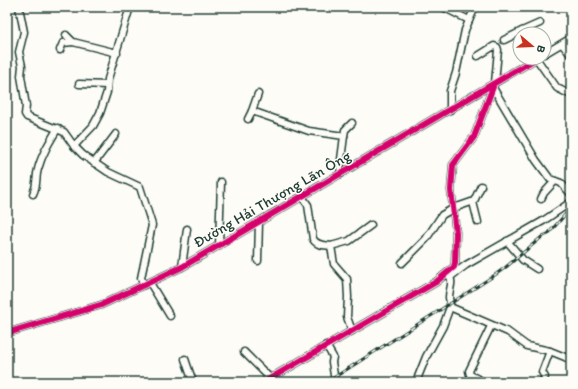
<svg xmlns="http://www.w3.org/2000/svg" width="578" height="389" font-family="Itim,sans-serif">
<rect width="100%" height="100%" fill="#fdfcf7"/>
<filter id="ink" filterUnits="userSpaceOnUse"><feTurbulence type="fractalNoise" baseFrequency=".025" numOctaves="2"/><feDisplacementMap in="SourceGraphic" scale="8" xChannelSelector="R" yChannelSelector="G"/><feConvolveMatrix kernelMatrix="1 2 1 2 8 2 1 2 1" color-interpolation-filters="sRGB"/></filter>
<g filter="url(#ink)">
<g fill="none" stroke-linecap="round" stroke-linejoin="round">
<g stroke="#1f3d34" stroke-width="9">
<g id="minor">
<polyline points="19,7 24,32 19,52 22,66 21,76 26,106 25,114 27,117 64,132 74,146 83,155 108,172 140,187 152,225 141,278 144,285"/>
<polyline points="443,7 469,20"/>
<polyline points="523,34 522,31 540,23"/>
<polyline points="66,35 73,42 117,53"/>
<polyline points="504,40 522,31"/>
<polyline points="562,44 571,55"/>
<polyline points="60,50 63,43 73,42"/>
<polyline points="544,54 571,38"/>
<polyline points="478,56 494,46 497,47 498,50 495,83"/>
<polyline points="536,58 557,88 571,95"/>
<polyline points="79,84 107,85"/>
<polyline points="492,86 536,160 550,179 561,183 571,194"/>
<polyline points="450,110 450,91 456,73 465,30 475,7"/>
<polyline points="252,111 258,94"/>
<polyline points="248,119 252,111 309,131 344,136 340,167 341,174"/>
<polyline points="344,136 345,130 352,123"/>
<polyline points="74,146 93,126 100,113 107,92 108,79 130,7"/>
<polyline points="94,163 116,134"/>
<path d="M33,194C38,184 35,179 38,169C42,154 50,141 58,128"/>
<path d="M302,197L308,205L313,239C317,246 325,245 331,246"/>
<polyline points="541,199 544,193 555,181"/>
<polyline points="473,202 478,222"/>
<polyline points="507,241 523,260 537,269"/>
<polyline points="219,245 221,182"/>
<polyline points="258,261 259,222"/>
<polyline points="402,263 426,239 442,215 454,208 474,201 481,186"/>
<polyline points="182,267 187,229"/>
<polyline points="450,277 466,265 543,221 571,202"/>
<polyline points="150,283 170,316"/>
<polyline points="450,307 508,332 527,346 550,351 565,357 571,361"/>
<polyline points="352,331 347,317 348,297 347,279 334,264 331,246 349,241 371,225"/>
<polyline points="7,333 101,305 182,267 537,58"/>
<polyline points="326,345 333,357 332,362 335,382"/>
<polyline points="244,352 270,378"/>
<polyline points="185,359 193,382"/>
<polyline points="264,382 436,282 454,267 455,263 456,233 451,190 453,165 474,137 493,87"/>
<path d="M416,382L426,357L443,326L450,307C451,303 449,301 449,297C449,289 454,283 449,274"/>
<polyline points="484,382 470,375 469,371 491,326"/>
<polyline points="542,382 545,377 542,372 550,351"/>
</g>
</g>
<use href="#minor" stroke="#fdfcf7" stroke-width="6"/>
<g stroke="#1f3d34" stroke-width="3">
<polyline id="rail" points="327,382 492,277 506,267 543,236 548,234 571,208"/>
</g>
<use href="#rail" stroke="#fdfcf7" stroke-width="1.5" stroke-dasharray="4.5" stroke-linecap="butt"/>
<g stroke="#fdfcf7" stroke-width="8">
<g id="cycleway">
<polyline points="7,333 101,305 182,267 537,58"/>
<polyline points="264,382 436,282 454,267 455,263 456,233 451,190 453,165 474,137 493,87"/>
</g>
</g>
<use href="#cycleway" stroke="#d6006c" stroke-width="6"/>
</g>
</g>
<g text-anchor="middle" stroke-width="3" stroke-linejoin="round" paint-order="stroke">
<g font-size="15" fill="#1f3d34" stroke="#fdfcf7">
<text transform="translate(272 199) rotate(-30)" y="5">Đường Hải Thượng Lãn Ông</text>
</g>
</g>
<rect width="578" height="389" fill="none" stroke="#fdfcf7" stroke-width="24"/>
<rect x="12" y="12" width="554" height="365" fill="none" stroke="#1f3d34" stroke-width="1.5" filter="url(#ink)"/>
<g transform="translate(532 46) rotate(109)"><circle r="19" fill="#fdfcf7" stroke="#a4b0a9"/>
<path d="M0-3L7 15L0 10L-7 15Z" fill="#c8321e"/>
<text y="-6" font-size="11" font-weight="bold" text-anchor="middle" fill="#1f3d34">B</text>
</g>
</svg>
